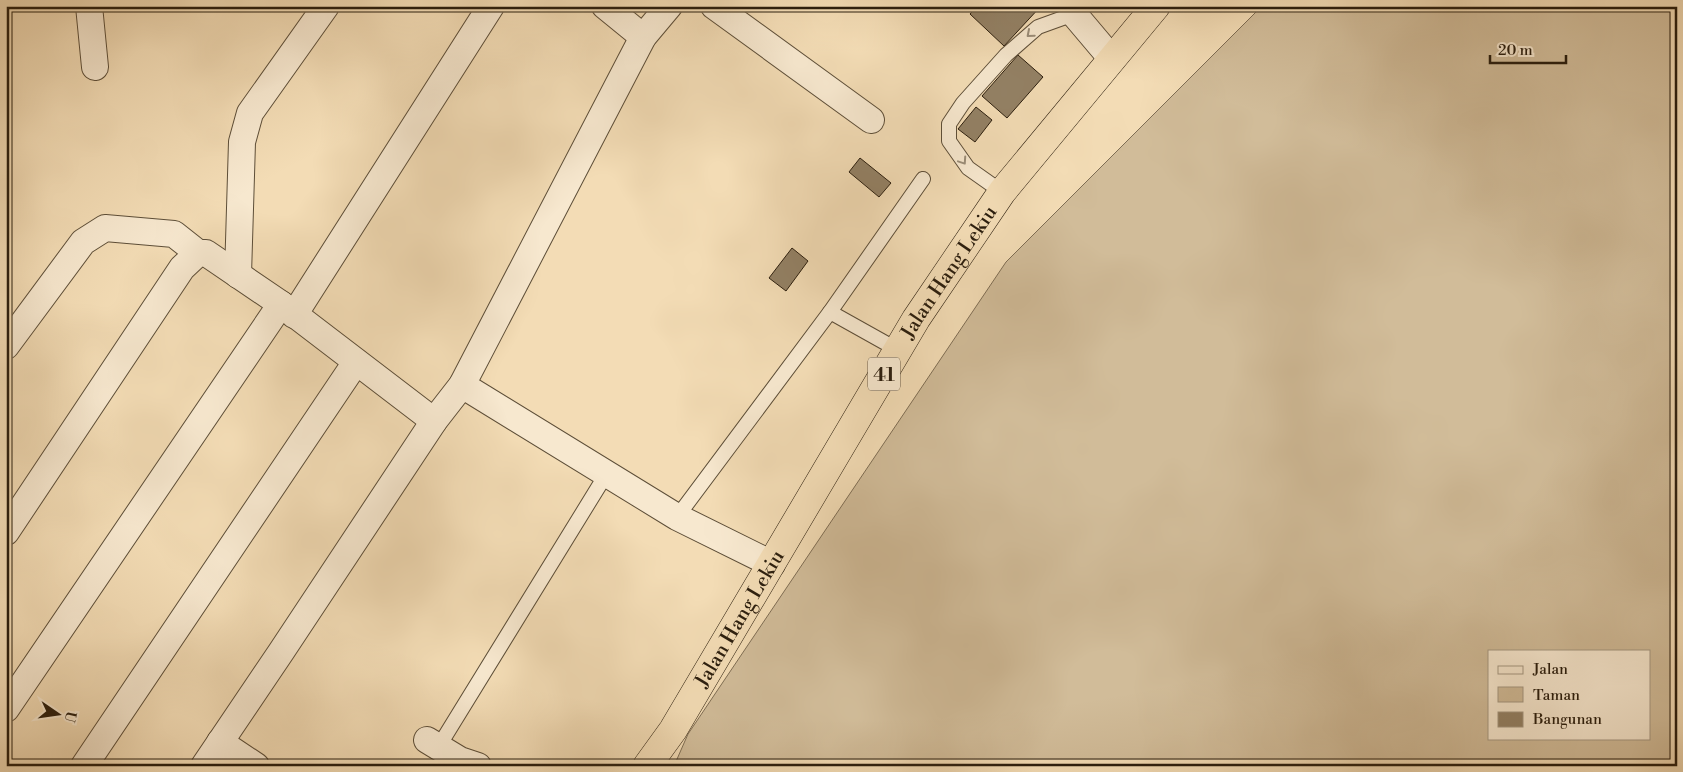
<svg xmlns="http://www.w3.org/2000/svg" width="1683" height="772" font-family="'Libre Bodoni',serif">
<rect width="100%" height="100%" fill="#f3dcb5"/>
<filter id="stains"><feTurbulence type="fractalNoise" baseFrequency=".004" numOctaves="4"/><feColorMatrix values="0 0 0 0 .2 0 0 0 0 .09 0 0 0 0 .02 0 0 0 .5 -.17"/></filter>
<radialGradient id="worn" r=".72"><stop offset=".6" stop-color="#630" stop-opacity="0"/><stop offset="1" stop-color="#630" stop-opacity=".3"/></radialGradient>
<path fill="#d1bc99" stroke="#7e6d54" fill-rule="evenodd" d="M1262,6H1677V766H674L688,734L1006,262ZM1489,651H1649V738H1489Z"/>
<g fill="#938165" stroke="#2b1e0e">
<polygon points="977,6 1041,6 1004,46 970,14"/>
<polygon points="1018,55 1043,77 1007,118 982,96"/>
<polygon points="976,107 992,120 975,142 958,129"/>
<polygon points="860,158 891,183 879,197 849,172"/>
<polygon points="792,248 808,261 786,291 769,278"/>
</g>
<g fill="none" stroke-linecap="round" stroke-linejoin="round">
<g stroke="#5d4e38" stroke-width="16">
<g id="service">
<polyline points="1002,192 968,168 949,141 949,124 963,103 1006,55 1038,27 1074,14"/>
<polyline points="830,312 898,350"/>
<polyline points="677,517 830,312 923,179"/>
<polyline points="439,746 607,473"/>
</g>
</g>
<g stroke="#5d4e38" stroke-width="28">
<g id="minor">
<polyline points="89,6 95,67"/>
<polyline points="605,6 643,37"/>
<polyline points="714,6 871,120"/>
<polyline points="1071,6 1074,14 1112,59"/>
<polyline points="238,275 242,142 250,113 326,6"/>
<polyline points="294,315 491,6"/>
<polyline points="6,346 83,242 105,228 174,234 198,253 206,253 281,304 434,421"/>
<polyline points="462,385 677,517 772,564"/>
<polyline points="6,532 182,268 198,253"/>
<polyline points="6,709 281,304"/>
<polyline points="427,740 460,760 478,766"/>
<polyline points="220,742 256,766"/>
<polyline points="84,766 356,362"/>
<polyline points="204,766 281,652 434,421 462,385 643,37 669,6"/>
</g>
</g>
<g stroke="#2b1e0e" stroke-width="29">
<g id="trunk">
<path id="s1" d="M647,766L673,730L916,319L1002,192L1156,6"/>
</g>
</g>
<use href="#service" stroke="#f7e8cf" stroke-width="14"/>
<use href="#minor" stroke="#f7e8cf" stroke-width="26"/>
<use href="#trunk" stroke="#f3dcb5" stroke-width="28"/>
</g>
<defs><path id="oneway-chevron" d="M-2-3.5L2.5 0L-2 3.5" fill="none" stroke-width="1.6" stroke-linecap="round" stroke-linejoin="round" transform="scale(1.25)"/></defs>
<g stroke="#9b8d78">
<use href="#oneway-chevron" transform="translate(1030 34) rotate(139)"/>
<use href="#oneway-chevron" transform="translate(963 161) rotate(56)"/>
</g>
<g text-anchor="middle" stroke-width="4" stroke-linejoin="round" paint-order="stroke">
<rect fill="#f7e8cf" stroke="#685b48" stroke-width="1" x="868" y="357.5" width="32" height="33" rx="4"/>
<g font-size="19" font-weight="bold" fill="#2b1e0e">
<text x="884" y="381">41</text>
</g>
<g font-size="20" fill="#2b1e0e" stroke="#f7e8cf">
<text dy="7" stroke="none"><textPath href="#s1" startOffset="579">Jalan Hang Lekiu</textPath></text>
<text dy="7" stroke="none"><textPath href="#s1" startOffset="174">Jalan Hang Lekiu</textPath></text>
</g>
</g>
<rect width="1683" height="772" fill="none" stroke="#f3dcb5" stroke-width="25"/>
<rect x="8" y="8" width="1668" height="757" fill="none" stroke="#2b1e0e" stroke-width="2.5"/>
<rect x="12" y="12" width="1658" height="747" fill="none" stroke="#2b1e0e"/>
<rect x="1488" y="650" width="162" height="90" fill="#f7e8cf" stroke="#a59782"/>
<rect x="1498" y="666" width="25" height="8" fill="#f7e8cf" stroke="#a59782"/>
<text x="1533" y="674" font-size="15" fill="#2b1e0e">Jalan</text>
<rect x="1498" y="687" width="25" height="15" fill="#d1bc99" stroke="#a59782"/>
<text x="1533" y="700" font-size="15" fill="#2b1e0e">Taman</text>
<rect x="1498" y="712" width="25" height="15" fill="#938165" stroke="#a59782"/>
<text x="1533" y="724" font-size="15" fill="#2b1e0e">Bangunan</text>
<g transform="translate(58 714) rotate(103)" stroke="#f7e8cf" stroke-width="4" paint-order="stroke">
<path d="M0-4L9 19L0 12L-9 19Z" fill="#2b1e0e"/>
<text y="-8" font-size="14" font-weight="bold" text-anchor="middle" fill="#2b1e0e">U</text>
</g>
<path d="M1490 55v8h76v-8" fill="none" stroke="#2b1e0e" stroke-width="2.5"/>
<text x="1498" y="55" font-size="15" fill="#2b1e0e" stroke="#f7e8cf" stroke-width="4" paint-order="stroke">20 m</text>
<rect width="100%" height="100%" filter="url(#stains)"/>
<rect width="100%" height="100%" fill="url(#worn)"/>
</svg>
